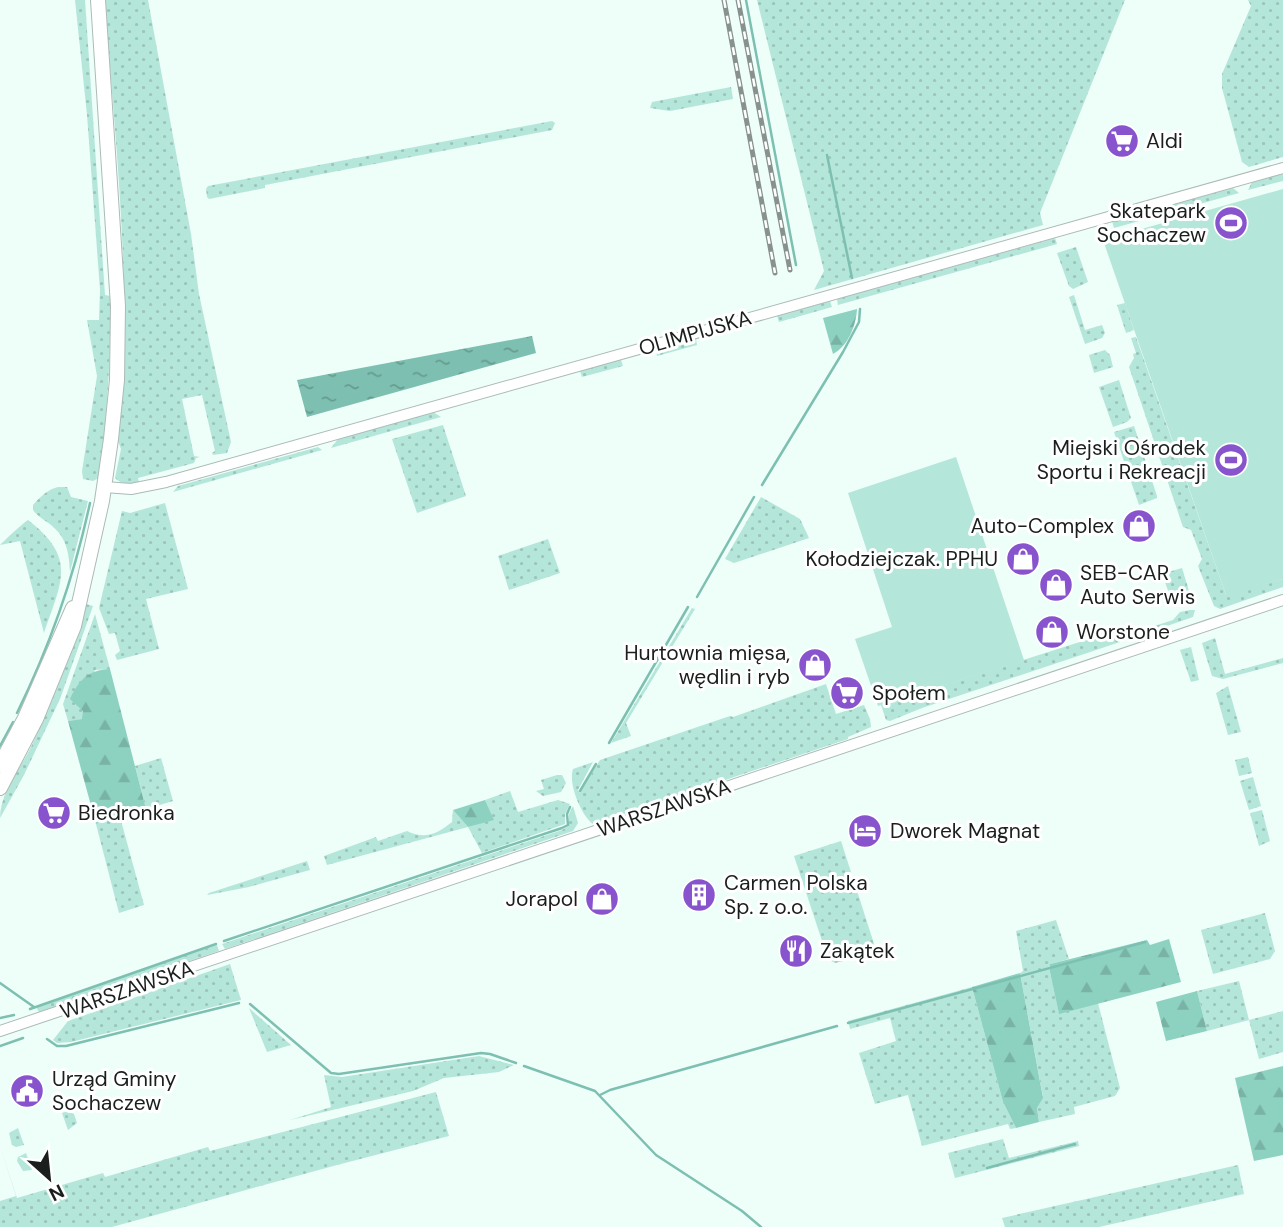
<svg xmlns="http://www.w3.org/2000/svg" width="1283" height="1227" font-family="'DM Sans',sans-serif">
<defs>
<pattern id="grass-dots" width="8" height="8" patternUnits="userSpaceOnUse" patternTransform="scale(1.75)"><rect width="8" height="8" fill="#b5e6da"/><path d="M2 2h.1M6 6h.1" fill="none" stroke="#9bc5bb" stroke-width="1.8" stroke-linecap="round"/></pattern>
<pattern id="forest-firs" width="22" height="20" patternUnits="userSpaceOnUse" patternTransform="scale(1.75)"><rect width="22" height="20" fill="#8dd1c1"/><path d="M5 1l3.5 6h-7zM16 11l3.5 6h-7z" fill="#79b3a5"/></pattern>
<pattern id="water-ripples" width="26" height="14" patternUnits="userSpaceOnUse" patternTransform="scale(1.75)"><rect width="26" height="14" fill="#7dc0b1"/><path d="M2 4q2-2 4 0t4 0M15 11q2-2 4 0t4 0" fill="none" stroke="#669b8f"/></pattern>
</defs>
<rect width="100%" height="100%" fill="#eefef9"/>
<g fill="url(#grass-dots)">
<path d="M75,0H85L105,295L110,296V300C111,360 107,418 99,478L93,481L83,479L82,471L97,376L87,320H99L100,290L87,115Z"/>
<path d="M105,0H148L191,234L199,294L231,442L227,453L213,455L212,453L215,451L202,395L182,399L194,456L200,457L196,458L194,463L138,478L139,482C129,484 123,486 115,478L121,449L118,441C134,294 115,146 105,0Z"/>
<polygon points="757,0 1125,0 1040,213 1043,225 814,290 824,271"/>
<polygon points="1248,0 1283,0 1283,157 1249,167 1242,162 1222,88 1222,74 1251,6"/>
<polygon points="731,87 733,99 670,111 650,108 652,102"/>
<polygon points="552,121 555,123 552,130 265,185 265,188 209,199 207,197 206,189 208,186"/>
<polygon points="1283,174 1283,181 1248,190 1252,182"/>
<polygon points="1233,188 1239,193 1114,228 1112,221"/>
<polygon points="1055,238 1057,244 838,305 837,299"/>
<polygon points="1076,247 1088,282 1073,289 1069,286 1057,253"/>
<polygon points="1074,295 1085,330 1102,325 1105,333 1102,338 1085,344 1069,297"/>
<polygon points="830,301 832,307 779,322 777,316"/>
<polygon points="1125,303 1134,330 1126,333 1117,305"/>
<polygon points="1136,337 1226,595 1283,579 1283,587 1220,609 1214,606 1198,566 1202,559 1191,530 1183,527 1129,367 1134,358 1133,354 1136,353 1131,338"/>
<polygon points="696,339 697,345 657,356 656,350"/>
<polygon points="1105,350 1110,355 1113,367 1094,373 1089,355"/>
<polygon points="621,360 623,366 582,377 580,371"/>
<polygon points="1119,380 1131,418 1127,422 1113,427 1099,387"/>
<polygon points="433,412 441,417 331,448 338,439"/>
<polygon points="443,425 466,496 417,513 392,439"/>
<polygon points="1134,426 1157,496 1157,498 1139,505 1114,432"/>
<polygon points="318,447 322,450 173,492 178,486"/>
<path d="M58,487H67L71,497L88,501L70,572C69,553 67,538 51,525C45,520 38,517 33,510V505C41,496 47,490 58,487Z"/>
<polygon points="761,497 800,519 809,538 734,563 725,559"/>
<polygon points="165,503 188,589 146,599 159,649 117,660 115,655 120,651 115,633 109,634 99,608 122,511 130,513"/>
<path d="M28,520C77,558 62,581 44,633L20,541L0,545C4,541 24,522 28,520Z"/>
<polygon points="548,539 560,573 509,590 498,556"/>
<polygon points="1182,568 1190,594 1170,596 1162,574"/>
<path d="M86,604L93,606L60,699L24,775L0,818C0,792 21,768 32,745C53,699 72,652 86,604Z"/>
<polygon points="692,608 695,609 626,723 631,736 611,743"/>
<polygon points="1190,610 1195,610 1193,617 1141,635 1142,630 1173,620 1180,612"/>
<polygon points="95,614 110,669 95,670 83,719 68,721 63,704"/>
<polygon points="1116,634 1118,639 1129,635 1129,639 922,708 890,721 886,720 881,705 1083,641"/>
<polygon points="1215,638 1225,674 1283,658 1283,663 1223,679 1212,676 1202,643"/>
<polygon points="1191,647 1199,680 1191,682 1180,650"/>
<path d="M826,684L836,714L864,705L870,719L871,727L848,737V739L597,823L593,824C581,815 568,784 573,769L593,762L578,790L580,793L600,760L730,716L733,717Z"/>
<polygon points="1228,686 1241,732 1228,735 1216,693"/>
<polygon points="1248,757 1252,773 1239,776 1235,760"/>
<polygon points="161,758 173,801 146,809 135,766"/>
<polygon points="557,775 562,775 566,783 561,792 543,796 536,791 544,789 541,780"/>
<polygon points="1253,777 1261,806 1249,810 1240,781"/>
<path d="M510,791L518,812L558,800L570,804L565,814V824L482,853L468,827L327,865L324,856L376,837L378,841L407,831C425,840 437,834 452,822L453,810L468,827L493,819L485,800Z"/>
<polygon points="573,806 578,823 573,831 225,949 222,944 562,830 569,826 569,814"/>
<polygon points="1262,810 1270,841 1259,846 1250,813"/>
<polygon points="120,817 144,905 119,913 96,824"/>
<polygon points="841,841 877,953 835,963 828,959 794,856"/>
<polygon points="307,861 310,870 249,887 207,895 209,893"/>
<polygon points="1265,913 1275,951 1270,959 1213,974 1201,930"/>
<polygon points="1056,920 1069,959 1050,964 1050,972 1059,1013 1098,1003 1120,1088 1115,1096 1074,1107 1075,1114 1039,1122 1037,1108 1043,1097 1020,973 1023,971 1016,931"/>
<polygon points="217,945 219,951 39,1012 36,1007"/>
<polygon points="230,964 241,1000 71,1042 57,1043 53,1040 68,1021"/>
<polygon points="1239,981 1249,1020 1283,1011 1283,1052 1259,1059 1249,1020 1207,1031 1197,991"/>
<polygon points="972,987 1003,1102 1016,1128 1010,1129 1008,1124 922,1146 908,1095 875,1104 859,1053 896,1041 890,1018 850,1029 848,1021"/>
<polygon points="249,1008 291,1045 267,1052"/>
<polygon points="479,1056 514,1065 499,1072 444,1078 413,1091 290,1120 331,1107 324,1075 342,1077"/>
<polygon points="436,1092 449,1136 337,1165 112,1227 0,1227 0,1201 16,1196 0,1146 17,1198 103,1173 105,1177 208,1147 210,1151"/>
<polygon points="68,1111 74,1114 77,1123 68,1130 62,1113"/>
<polygon points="18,1128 24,1145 16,1147 12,1145 9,1133"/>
<polygon points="1003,1139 1009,1158 1078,1141 1079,1146 955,1178 948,1153"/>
<polygon points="26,1153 32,1170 23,1171 17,1161 18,1157"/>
<polygon points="1238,1165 1244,1194 1099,1227 1005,1227 1002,1218"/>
</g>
<g fill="url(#forest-firs)">
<path d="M857,309C856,326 848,346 833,354L823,318Z"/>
<path d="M110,669L146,809L96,824L68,721L82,719L83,711L70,699C79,680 88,670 110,669Z"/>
<polygon points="485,800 494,820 468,827 453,810"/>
<polygon points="1169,939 1181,982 1059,1014 1050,972 1050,964 1147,940 1150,945"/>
<polygon points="1020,973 1043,1098 1037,1108 1039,1122 1016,1128 1003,1102 972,987"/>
<polygon points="1197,991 1207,1031 1166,1041 1156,1002"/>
<polygon points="1283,1066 1283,1155 1254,1161 1235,1078"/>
</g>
<g fill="#b5e6da">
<polygon points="1283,189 1283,579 1229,597 1226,595 1103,240"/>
<polygon points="956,457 1024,660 878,706 855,639 892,627 848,493"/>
</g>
<polygon fill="url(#water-ripples)" points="532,336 536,353 307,417 297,380"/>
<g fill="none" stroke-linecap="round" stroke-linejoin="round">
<g stroke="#7dc0b1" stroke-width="2.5">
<polyline points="746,0 796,265"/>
<polyline points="827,155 852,278"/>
<polyline points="762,485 843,352 859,322 860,309"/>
<polyline points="697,597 754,497"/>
<path d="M17,713C50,646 74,577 90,503"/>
<polyline points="609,743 688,607"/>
<polyline points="0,746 13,722"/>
<polyline points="580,791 596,764"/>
<polyline points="224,941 562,828 568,825 567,814 570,807"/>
<polyline points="0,983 34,1007"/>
<polyline points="250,1004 331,1073 339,1074 481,1053 490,1054 516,1063"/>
<polyline points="30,1009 216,944"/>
<polyline points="0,1018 14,1015"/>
<polyline points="848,1023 1145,942"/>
<polyline points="47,1039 57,1046 66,1046 239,1003"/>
<polyline points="0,1046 23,1038"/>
<polyline points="524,1066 595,1091 656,1155 742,1211 761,1227"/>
<polyline points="600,1095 610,1090 837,1026"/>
<polyline points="987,1168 1075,1144"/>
</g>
<g stroke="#acbbb7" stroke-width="12">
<g id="tertiary">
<polyline points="105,487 131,489 166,482 1283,168"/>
<polyline points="0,1031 1283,600"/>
</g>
</g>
<g stroke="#acbbb7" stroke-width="16">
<g id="primary">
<polyline points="0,765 25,718 73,608"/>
<polyline points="0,788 36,719 74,626 102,501 111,439 117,380 118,306 98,0"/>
</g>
</g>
<use href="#tertiary" stroke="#fff" stroke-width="10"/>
<use href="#primary" stroke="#fff" stroke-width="14"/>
<g stroke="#87918e" stroke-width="5">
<g id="rail">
<polyline points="724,0 775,273"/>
<polyline points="738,0 790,270"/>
</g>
</g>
<use href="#rail" stroke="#fff" stroke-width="2.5" stroke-dasharray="8" stroke-linecap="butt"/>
</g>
<defs>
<g id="supermarket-disc" transform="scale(1.75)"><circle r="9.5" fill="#8854cd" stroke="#fff"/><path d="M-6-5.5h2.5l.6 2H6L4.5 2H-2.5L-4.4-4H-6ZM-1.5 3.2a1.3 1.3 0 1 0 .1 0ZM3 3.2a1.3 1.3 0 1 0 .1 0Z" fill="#fff"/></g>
<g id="stadium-disc" transform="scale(1.75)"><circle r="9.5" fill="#8854cd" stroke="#fff"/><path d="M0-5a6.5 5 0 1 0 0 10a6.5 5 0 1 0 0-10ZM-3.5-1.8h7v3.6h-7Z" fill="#fff"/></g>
<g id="shop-disc" transform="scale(1.75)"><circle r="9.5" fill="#8854cd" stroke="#fff"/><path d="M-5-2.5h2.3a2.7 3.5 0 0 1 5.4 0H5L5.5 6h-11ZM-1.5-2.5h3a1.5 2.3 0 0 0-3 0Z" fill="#fff"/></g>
<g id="hotel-disc" transform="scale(1.75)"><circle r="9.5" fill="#8854cd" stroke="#fff"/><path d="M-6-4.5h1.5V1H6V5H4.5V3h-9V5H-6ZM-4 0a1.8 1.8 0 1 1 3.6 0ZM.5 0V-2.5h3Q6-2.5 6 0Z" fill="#fff"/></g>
<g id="building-disc" transform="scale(1.75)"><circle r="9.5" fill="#8854cd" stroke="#fff"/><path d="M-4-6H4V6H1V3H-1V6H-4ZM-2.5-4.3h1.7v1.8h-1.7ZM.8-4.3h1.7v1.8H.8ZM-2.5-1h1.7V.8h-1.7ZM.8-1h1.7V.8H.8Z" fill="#fff"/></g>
<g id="restaurant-disc" transform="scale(1.75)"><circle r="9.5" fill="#8854cd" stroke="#fff"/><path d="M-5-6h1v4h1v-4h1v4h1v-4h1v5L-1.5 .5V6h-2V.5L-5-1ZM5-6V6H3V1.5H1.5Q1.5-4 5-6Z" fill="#fff"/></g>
<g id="civic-disc" transform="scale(1.75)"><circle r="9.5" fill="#8854cd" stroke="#fff"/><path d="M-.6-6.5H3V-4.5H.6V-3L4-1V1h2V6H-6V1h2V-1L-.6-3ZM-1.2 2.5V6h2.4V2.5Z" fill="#fff"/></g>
</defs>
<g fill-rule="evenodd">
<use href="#supermarket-disc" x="1122" y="141"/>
<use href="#stadium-disc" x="1231" y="223"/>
<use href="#stadium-disc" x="1231" y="460"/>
<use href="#shop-disc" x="1139" y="526"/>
<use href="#shop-disc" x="1023" y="559"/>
<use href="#shop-disc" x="1056" y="585"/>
<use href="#shop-disc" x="1052" y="632"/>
<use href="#shop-disc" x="815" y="665"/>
<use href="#supermarket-disc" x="847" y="693"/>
<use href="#supermarket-disc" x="54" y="813"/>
<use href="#hotel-disc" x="865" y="831"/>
<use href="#building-disc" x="699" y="895"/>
<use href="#shop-disc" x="602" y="899"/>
<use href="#restaurant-disc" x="796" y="951"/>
<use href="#civic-disc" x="27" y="1091"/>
</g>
<g text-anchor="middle" stroke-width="6" stroke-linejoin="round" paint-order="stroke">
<g font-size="21" fill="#1a1f1e" stroke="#fff" text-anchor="start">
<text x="1146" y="148">Aldi</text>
<text x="1206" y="218" text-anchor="end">Skatepark<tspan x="1206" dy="24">Sochaczew</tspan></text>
<text x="1206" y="455" text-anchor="end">Miejski Ośrodek<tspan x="1206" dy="24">Sportu i Rekreacji</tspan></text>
<text x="1114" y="533" text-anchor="end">Auto-Complex</text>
<text x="998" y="566" text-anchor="end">Kołodziejczak. PPHU</text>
<text x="1080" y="580">SEB-CAR<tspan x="1080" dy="24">Auto Serwis</tspan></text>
<text x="1076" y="639">Worstone</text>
<text x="790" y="660" text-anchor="end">Hurtownia mięsa,<tspan x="790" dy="24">wędlin i ryb</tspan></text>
<text x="872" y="700">Społem</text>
<text x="78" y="820">Biedronka</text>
<text x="890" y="838">Dworek Magnat</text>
<text x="724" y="890">Carmen Polska<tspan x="724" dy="24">Sp. z o.o.</tspan></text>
<text x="578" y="906" text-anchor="end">Jorapol</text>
<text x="820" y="958">Zakątek</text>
<text x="52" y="1086">Urząd Gminy<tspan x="52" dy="24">Sochaczew</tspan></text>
</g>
<g font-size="21" fill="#1a1f1e" stroke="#fff">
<text transform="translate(695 333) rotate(-16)" y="7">OLIMPIJSKA</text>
<text transform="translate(664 808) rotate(-19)" y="7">WARSZAWSKA</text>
<text transform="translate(127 990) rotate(-19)" y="7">WARSZAWSKA</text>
</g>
</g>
<g transform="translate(49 1178) rotate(153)" stroke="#ffffff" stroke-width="5" paint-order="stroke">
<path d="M0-5L12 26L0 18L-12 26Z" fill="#1a1f1e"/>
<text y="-10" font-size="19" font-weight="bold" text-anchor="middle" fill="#1a1f1e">N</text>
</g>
</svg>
